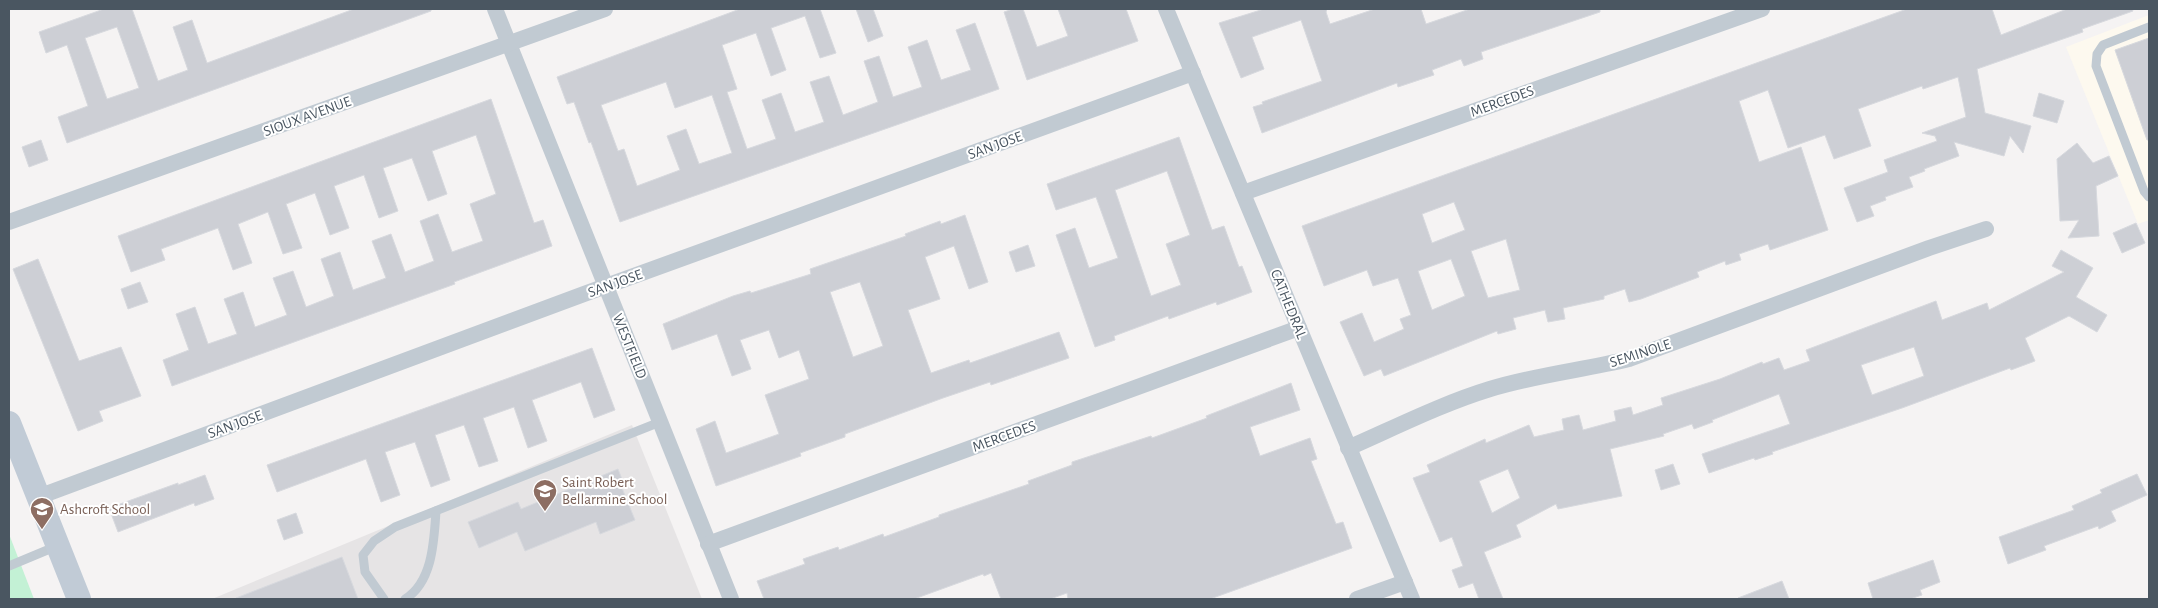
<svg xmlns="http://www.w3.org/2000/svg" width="2158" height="608" font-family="'Alegreya Sans',sans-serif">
<rect width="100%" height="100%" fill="#f5f3f3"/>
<polygon fill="#fdf9ef" points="2149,15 2149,220 2138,224 2066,47"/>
<polygon fill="#e6e4e5" points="632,425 702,599 212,599"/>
<polygon fill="#c3f1d5" points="9,534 34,599 9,599"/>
<g fill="#cdcfd5" stroke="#d7d9de" fill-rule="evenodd">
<path d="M104,9H132L158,81L188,70L173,27L192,20L207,63L354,9H431V11L67,143L58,117L88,106L67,45L46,53L39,32ZM117,27L139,88L107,99L85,38Z"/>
<path d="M740,9H820L836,53L820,58L805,16L771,28L786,70L771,76L756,33L722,45L737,89L727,92L747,149L776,139L762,100L781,93L795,132L824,122L810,82L829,76L843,115L878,102L864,61L879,56L893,97L922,87L908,47L927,40L941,80L971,70L956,30L975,23L999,89L620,222L591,142L589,143L574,102L567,104L557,77ZM666,82L675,108L712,95L732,153L699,164L686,129L667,136L680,170L637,186L624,149L618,151L601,105Z"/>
<polygon points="856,9 873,9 883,36 868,42"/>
<polygon points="1013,9 1023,9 1037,47 1068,36 1058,9 1126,9 1138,41 1027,80 1004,12"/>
<polygon points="1264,9 1327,9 1326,12 1330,24 1375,9 1421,9 1426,24 1470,9 1600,9 1600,12 1481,52 1483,59 1464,66 1461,59 1432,70 1434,75 1398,87 1397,83 1262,133 1253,107 1263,104 1262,102 1322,81 1301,20 1252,37 1264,69 1241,78 1219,23"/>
<path d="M1907,9H1992L2001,35L2067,9H2132L2133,11L2082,29L2083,32L1977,69L1985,113L2031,126L2023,153L2010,136L2004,156L1954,142L1959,156L1924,169L1925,171L1909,177L1913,187L1885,197L1886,200L1870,206L1874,216L1857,222L1844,188L1888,172L1884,160L1937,141L1935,136L1922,133L1966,117L1958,77L1923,89L1922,86L1858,109L1871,146L1834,159L1825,135L1788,148L1768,90L1739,101L1759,162L1801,147L1828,230L1770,250L1768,244L1739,254L1741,260L1726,265L1725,261L1697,272L1699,277L1641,299L1629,302L1625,289L1604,296V299L1563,308L1565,319L1548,322L1545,310L1513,318L1516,329L1498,334L1497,331L1384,376L1381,369L1364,376L1340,322L1362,313L1374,342L1404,329L1400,319L1411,315L1398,278L1373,286L1367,270L1324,286L1302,226ZM1454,202L1465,230L1432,243L1422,214ZM1506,239L1520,290L1488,298L1471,251ZM1451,259L1465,296L1432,310L1418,271Z"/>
<polygon points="2149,38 2149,140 2147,140 2115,50"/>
<polygon points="2039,93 2064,101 2057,123 2033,116"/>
<polygon points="491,99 534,223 543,220 552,246 454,282 455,284 172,386 163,360 189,350 176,314 195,307 208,344 237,334 224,299 243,292 255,327 287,315 273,278 293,271 306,307 334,296 321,259 340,252 353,290 386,278 372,241 391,234 405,272 434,261 420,221 438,214 452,252 483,241 470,204 496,194 476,135 432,151 447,194 428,201 412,158 383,168 398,211 379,218 364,175 334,186 349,228 330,235 315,193 286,204 302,248 283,254 268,212 238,224 252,263 233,270 218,228 161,249 165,260 131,272 118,236"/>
<path d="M1179,137L1212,230L1224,226L1239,267L1242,266L1252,292L1217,305L1216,302L1169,319L1168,316L1114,336L1115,340L1095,347L1056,235L1075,228L1089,268L1118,258L1096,197L1056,210L1047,184ZM1167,171L1190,235L1166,244L1181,285L1151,296L1115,190Z"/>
<polygon points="41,140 48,160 29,167 22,147"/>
<polygon points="2077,143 2093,163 2109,156 2118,176 2096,186 2099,236 2068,238 2079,220 2060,221 2057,159"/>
<path d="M965,215L988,282L969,289L954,246L925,257L940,299L908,310L931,373L969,360L970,363L1059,332L1069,358L991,385L990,382L943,398L845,434V437L800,453L801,456L716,486L696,429L715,421L726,453L779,434L765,395L809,379L799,350L779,358L769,330L740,340L751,369L732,376L717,334L672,350L663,324L733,296L750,291L751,293L811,274L810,269L906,236L905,234L940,221L941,224ZM860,282L883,346L853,357L830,292Z"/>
<polygon points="2136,223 2145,243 2122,253 2113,233"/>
<polygon points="1028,245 1035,266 1016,272 1009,252"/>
<path d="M2061,250L2093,268L2076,297L2107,315L2097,332L2069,316L2025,338L2035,361L2011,370L2010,368L1902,408L1772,452L1773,454L1755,460L1754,458L1709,473L1702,454L1790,424L1779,394L1712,420L1713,422L1694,429L1692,424L1663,434L1664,436L1610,449L1622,496L1558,509L1556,504L1516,525L1521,537L1484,552L1503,599H1479L1473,583L1459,588L1452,570L1463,566L1452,537L1440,542L1413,478L1430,472L1427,465L1485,439L1486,443L1529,425L1534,437L1564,430L1562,419L1579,415L1583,430L1616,421L1614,411L1631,407L1633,415L1663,405L1661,398L1720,379L1762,362L1763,364L1779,358L1784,370L1810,361L1806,350L1936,301L1942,320L1987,303L1989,310L2064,272L2052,266ZM1914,347L1924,376L1872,395L1861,365ZM1508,469L1520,498L1492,513L1479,481Z"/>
<polygon points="38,259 79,361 121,347 141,396 99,411 103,421 78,431 13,269"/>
<polygon points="140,282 148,302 128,309 121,289"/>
<polygon points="592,348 615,410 594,418 581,382 532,400 547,441 528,448 514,407 483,418 498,461 479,467 464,425 435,435 450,480 431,487 415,442 385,452 400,495 381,502 366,459 277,492 267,465"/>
<polygon points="1291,383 1300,410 1250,427 1260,456 1310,438 1317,459 1311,461 1336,524 1343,522 1352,548 1210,599 1068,599 1067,593 1050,599 1001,599 991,573 984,576 983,574 914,599 764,599 757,581 805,564 803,559 838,547 839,550 883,534 884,537 939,517 939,515 1029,484 1028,481 1072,465 1072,462 1151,436 1152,438 1207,418 1206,416"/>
<polygon points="1673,464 1680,484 1661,490 1655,470"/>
<polygon points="618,469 625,487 622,488 635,520 600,534 596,522 525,551 517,532 479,548 468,522 518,502 521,509"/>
<polygon points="2137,474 2147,495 2111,511 2116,521 2099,529 2098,526 2044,546 2046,550 2008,564 1999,537 2074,510 2072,506 2102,493 2100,490"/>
<polygon points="205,475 214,499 195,506 194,503 118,532 109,508 178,483 178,485"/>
<polygon points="296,513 303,533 284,540 277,520"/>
<polygon points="342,557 358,599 237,599 236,598"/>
<polygon points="1933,560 1940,582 1920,590 1922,595 1910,599 1873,599 1868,583"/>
<polygon points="1782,581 1789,599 1738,599 1738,598"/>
</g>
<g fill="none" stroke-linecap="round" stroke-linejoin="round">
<g stroke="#c1cad2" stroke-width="9">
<polyline points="2149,27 2103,45 2097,54 2096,66 2144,191 2149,197"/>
<polyline points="9,566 57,546"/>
<polyline points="384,599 365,572 363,555 374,541 395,527 660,422"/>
<path d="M405,599C433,582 434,540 436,511"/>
</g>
<g stroke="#c1cad2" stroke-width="16">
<polyline points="495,9 731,599"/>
<polyline points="1166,9 1412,599"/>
<polyline points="1243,193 1762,9"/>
<polyline points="9,222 605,9"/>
<path d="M1348,448C1394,428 1441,404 1490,389C1535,375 1583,370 1629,359L1929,248L1986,229"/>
<polyline points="38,497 584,294 1193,73"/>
<polyline points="708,544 1299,328"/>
<polyline points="1357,599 1405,582"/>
</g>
<polyline stroke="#c1cbd6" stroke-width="24" points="9,423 79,599"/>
</g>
<defs>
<g id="school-pin" transform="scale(1.25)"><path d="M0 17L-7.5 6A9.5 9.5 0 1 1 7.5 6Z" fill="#8d6e63" stroke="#fff"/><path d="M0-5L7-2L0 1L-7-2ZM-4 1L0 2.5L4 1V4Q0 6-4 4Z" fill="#fff"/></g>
</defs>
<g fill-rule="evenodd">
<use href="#school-pin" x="545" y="491"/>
<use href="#school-pin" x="42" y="509"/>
</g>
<g text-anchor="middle" stroke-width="4" stroke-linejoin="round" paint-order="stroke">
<g font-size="15" fill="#4a5661" stroke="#fff">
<text transform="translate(1502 101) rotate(-20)" y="5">MERCEDES</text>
<text transform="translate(307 116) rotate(-20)" y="5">SIOUX AVENUE</text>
<text transform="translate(995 145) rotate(-20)" y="5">SAN JOSE</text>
<text transform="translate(615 283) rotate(-20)" y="5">SAN JOSE</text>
<text transform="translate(1289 304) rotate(68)" y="5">CATHEDRAL</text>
<text transform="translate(630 346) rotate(68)" y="5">WESTFIELD</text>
<text transform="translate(1640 353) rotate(-18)" y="5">SEMINOLE</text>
<text transform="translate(235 424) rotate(-20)" y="5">SAN JOSE</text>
<text transform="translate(1004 436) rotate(-20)" y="5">MERCEDES</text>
</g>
<g font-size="15" fill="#785e54" stroke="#fff" text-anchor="start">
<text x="562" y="487">Saint Robert<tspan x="562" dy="17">Bellarmine School</tspan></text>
<text x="60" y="514">Ashcroft School</text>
</g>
</g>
<rect width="2158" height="608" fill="none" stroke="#4a5661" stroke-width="20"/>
</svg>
